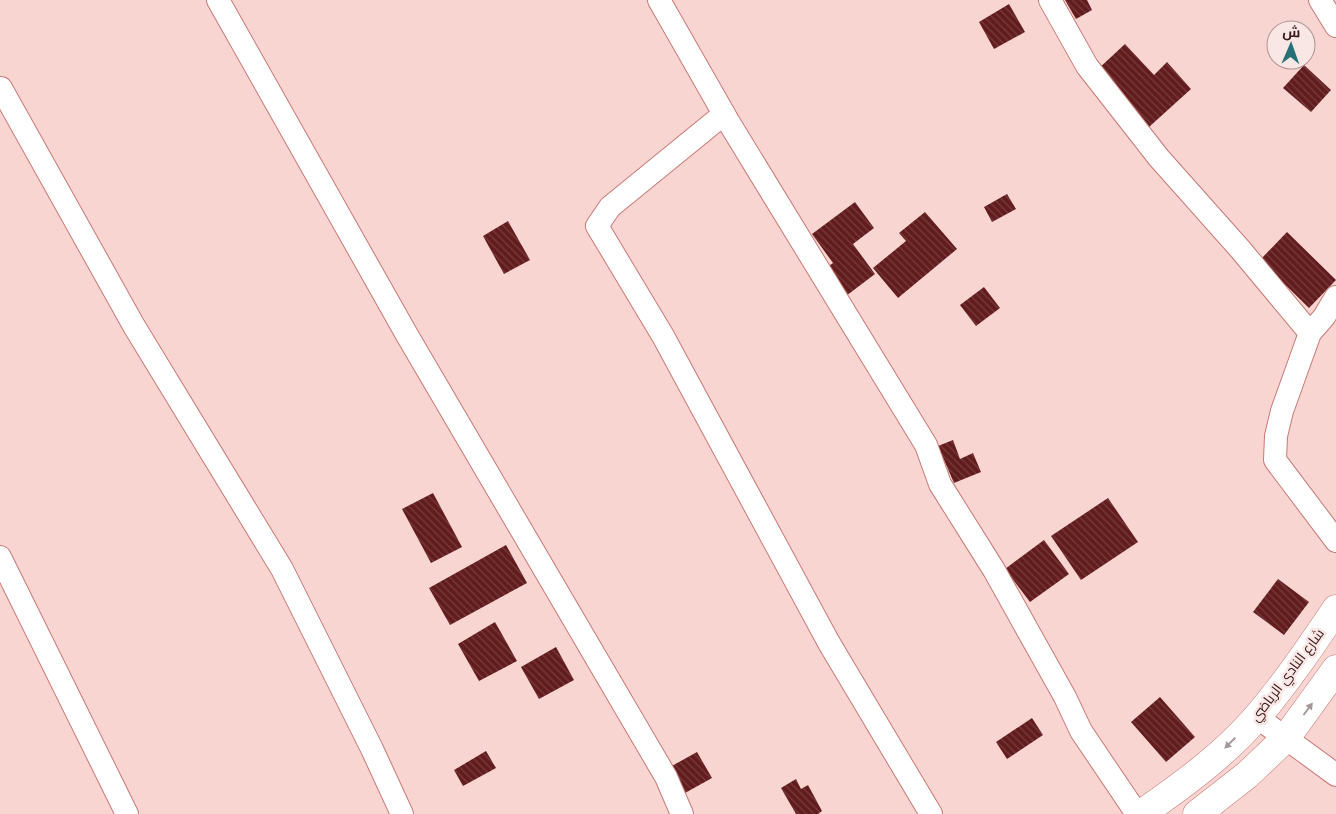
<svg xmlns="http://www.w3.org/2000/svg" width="1336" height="814" font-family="'Times New Roman',Cairo,serif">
<defs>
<pattern id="building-back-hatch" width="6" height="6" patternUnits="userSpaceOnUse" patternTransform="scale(1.25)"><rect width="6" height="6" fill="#621c1d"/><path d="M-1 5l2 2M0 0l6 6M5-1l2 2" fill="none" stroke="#763c3c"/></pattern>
</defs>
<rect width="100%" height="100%" fill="#f9d5d2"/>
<g fill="url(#building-back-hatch)">
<polygon points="1065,0 1087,0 1092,10 1076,19"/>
<polygon points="1009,4 1025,32 994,49 979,22"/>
<polygon points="1125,44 1154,75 1167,62 1191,89 1149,127 1097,70"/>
<polygon points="1304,65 1331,90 1311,112 1283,88"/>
<polygon points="1007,194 1016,209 992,222 984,207"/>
<polygon points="855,202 874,228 853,244 875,274 846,296 826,268 833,263 812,234"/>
<polygon points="925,212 957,249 898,298 873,268 906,241 899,233"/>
<polygon points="508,221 530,260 504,274 483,236"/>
<polygon points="1287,232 1336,280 1309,308 1260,260"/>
<polygon points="984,287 1000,308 976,326 960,305"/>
<polygon points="953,440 960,459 973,453 981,472 954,483 938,446"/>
<polygon points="433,493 462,547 431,563 402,509"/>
<polygon points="1108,498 1138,542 1081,580 1051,536"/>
<polygon points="1044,540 1069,574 1030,602 1005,569"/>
<polygon points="506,545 527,583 450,625 429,588"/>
<polygon points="1278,579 1309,602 1284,635 1253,612"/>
<polygon points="495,622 517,661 479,681 458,644"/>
<polygon points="556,647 574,680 539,699 521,667"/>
<polygon points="1160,697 1195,737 1166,762 1131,722"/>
<polygon points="1032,718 1043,735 1007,759 996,742"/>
<polygon points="486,751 496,768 463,786 454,770"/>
<polygon points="697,752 712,778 685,793 670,767"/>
<polygon points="796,779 801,789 808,785 822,811 818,814 796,814 781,788"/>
</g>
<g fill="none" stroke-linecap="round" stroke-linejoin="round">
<g stroke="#c87974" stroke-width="24">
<g id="minor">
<polyline points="218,0 407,335 666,777 682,814"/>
<polyline points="659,0 728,121 926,445 940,484 994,570 1065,697 1081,731 1137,814"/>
<polyline points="1050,0 1087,66 1159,158 1240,249 1310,333"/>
<polyline points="1320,0 1336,26"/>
<polyline points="1,88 134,326 282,569 372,749 402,814"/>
<polyline points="724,114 610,207 597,226 663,336 829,643 931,814"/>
<polyline points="1336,297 1324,317 1310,333 1282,411 1276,436 1275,460 1336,541"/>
<polyline points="0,557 127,814"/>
<polyline points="1257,717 1336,775"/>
</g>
</g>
<g stroke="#c87974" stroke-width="29">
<g id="major">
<path d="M1141,814C1183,785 1224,755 1257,717C1286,683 1311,646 1336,609"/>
<polyline points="1197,814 1247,775 1286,738 1336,669"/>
</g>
</g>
<use href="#minor" stroke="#fff" stroke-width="22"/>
<use href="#major" stroke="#fff" stroke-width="28"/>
</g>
<defs><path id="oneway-solid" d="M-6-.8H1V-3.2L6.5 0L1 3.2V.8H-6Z" transform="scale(1.25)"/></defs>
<g fill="#a69898">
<use href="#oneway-solid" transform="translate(1308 709) rotate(-53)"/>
<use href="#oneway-solid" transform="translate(1230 743) rotate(135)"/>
</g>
<g text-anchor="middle" stroke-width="5" stroke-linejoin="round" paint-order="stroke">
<g font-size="14" fill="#3a1a19" stroke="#f9e7e6">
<text transform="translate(1287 675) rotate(-53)" y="5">شارع النادي الرياضي</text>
</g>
</g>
<g transform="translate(1291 45) rotate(2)"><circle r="24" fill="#f9e7e6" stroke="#ad9594"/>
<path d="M0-4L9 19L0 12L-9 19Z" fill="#267077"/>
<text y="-8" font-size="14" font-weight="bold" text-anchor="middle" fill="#3a1a19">ش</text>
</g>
</svg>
